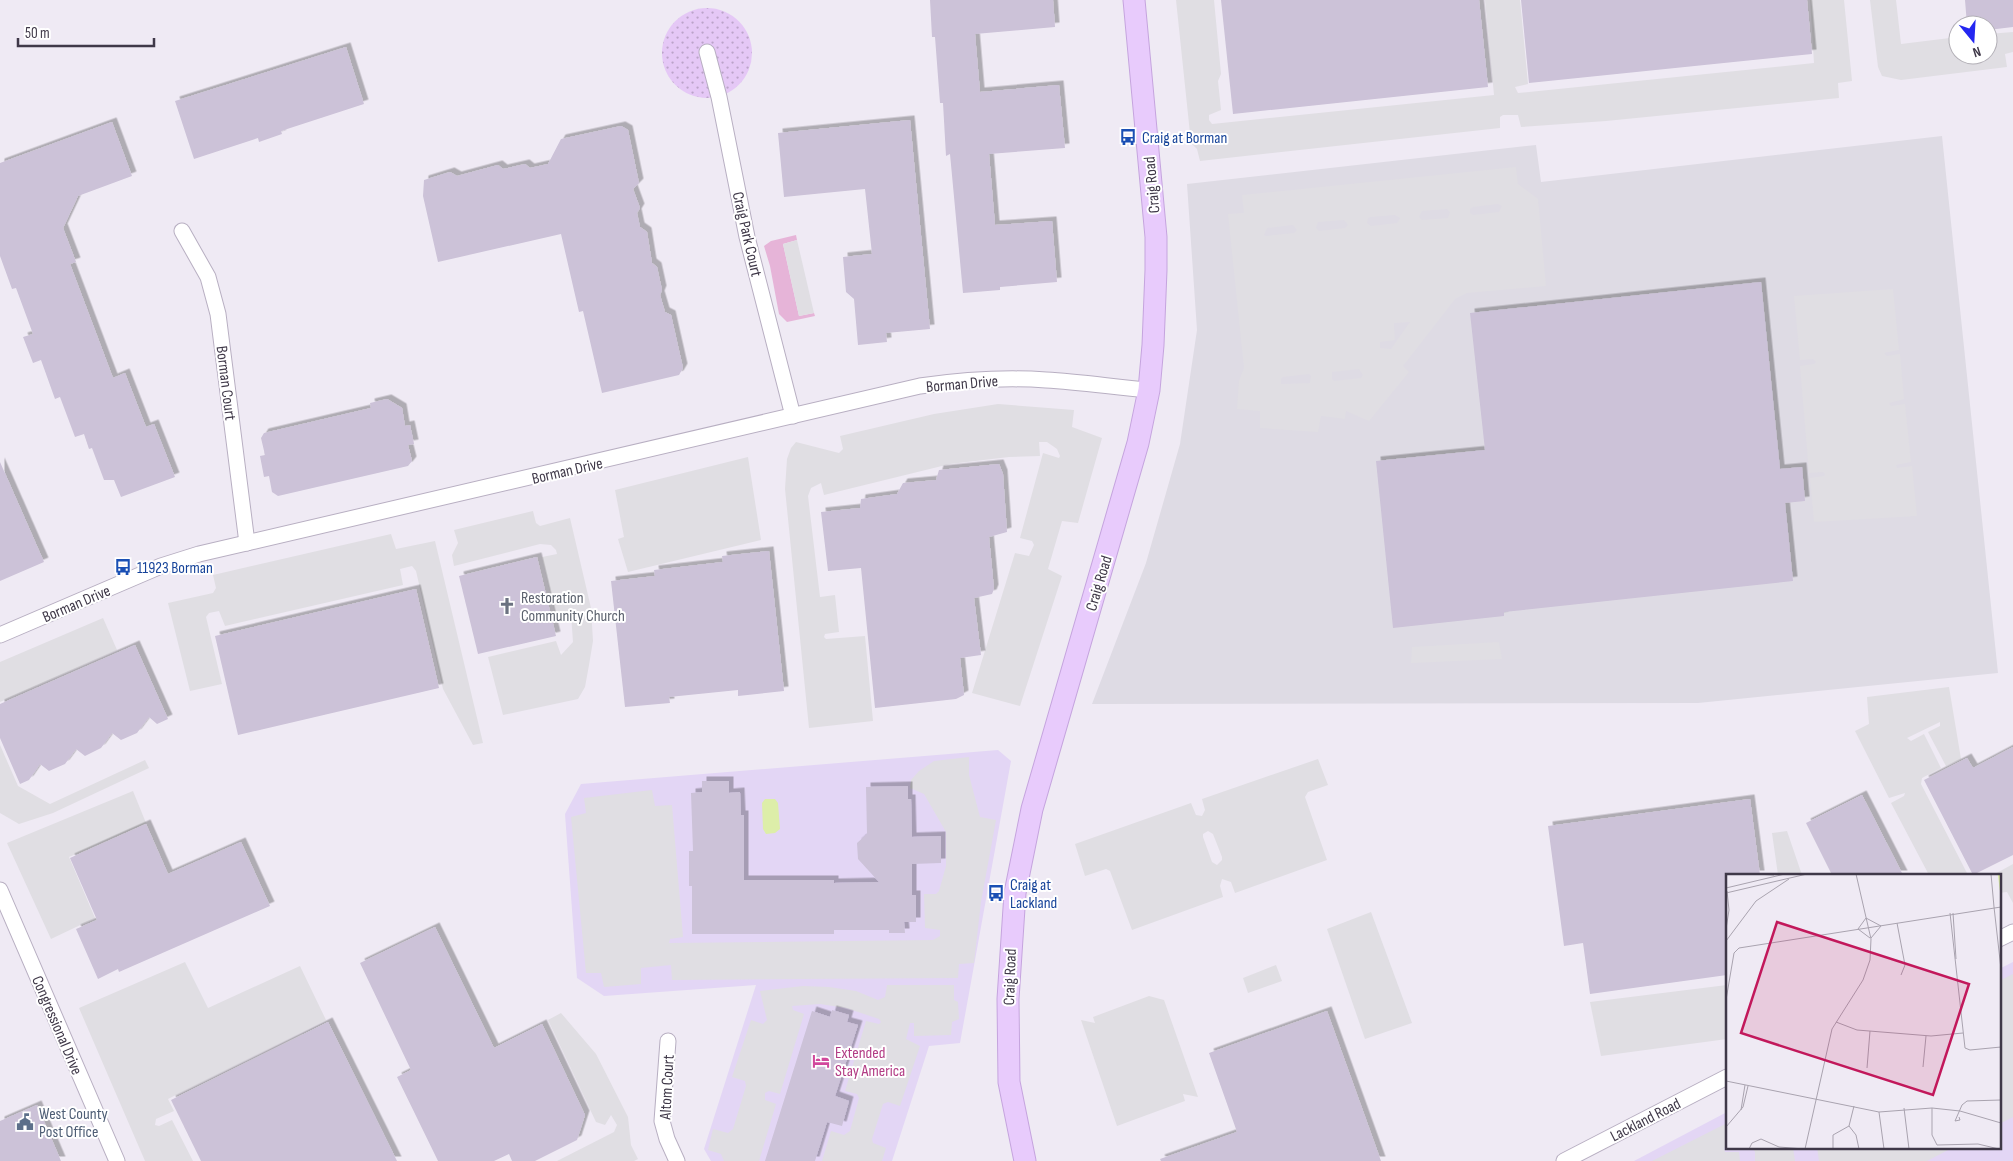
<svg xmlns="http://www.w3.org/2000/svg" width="2013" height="1161" font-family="'Sofia Sans Condensed',sans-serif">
<defs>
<pattern id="sand-dots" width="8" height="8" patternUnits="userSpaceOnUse" patternTransform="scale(1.25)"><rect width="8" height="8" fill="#e5c8f6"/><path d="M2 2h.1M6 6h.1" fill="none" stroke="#bba3c9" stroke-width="1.8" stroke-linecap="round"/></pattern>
<filter id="shadow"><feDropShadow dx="4.5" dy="-4.5" stdDeviation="0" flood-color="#0004"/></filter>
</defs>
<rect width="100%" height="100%" fill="#efeaf4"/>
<g fill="#e3d6f5">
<polygon points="998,750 1011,761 960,1043 929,1046 892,1161 711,1161 704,1149 756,985 604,996 577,978 565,814 581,784"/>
<polygon points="2013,962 2013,1161 1634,1161 1727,1112 1727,1147 1999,1147 1999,969"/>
</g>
<polygon fill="#dedbe4" points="1942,136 1998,673 1698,703 1092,704 1146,563 1180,444 1197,330 1187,184 1536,145 1541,182"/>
<polygon fill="#e6b4d8" points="796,235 797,240 783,244 799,316 814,313 815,316 787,322 779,314 770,266 764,246 771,241"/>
<circle fill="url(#sand-dots)" cx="707" cy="53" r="45"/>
<g fill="#e0dee3" fill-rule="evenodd">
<polygon points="1176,0 1214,0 1221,74 1218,81 1221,110 1209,115 1209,120 1212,124 1494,95 1485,0 1520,0 1528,84 1515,87 1518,93 1814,63 1810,0 1844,0 1852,81 1838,83 1839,98 1606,121 1521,127 1518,115 1503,115 1500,117 1500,128 1200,161 1197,149 1191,143"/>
<polygon points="1870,0 1896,0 1901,44 1958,37 1958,55 1988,55 1988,34 2013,32 2013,52 2005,54 2007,67 1901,80 1882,76 1878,67"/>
<path d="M1516,167L1518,184L1538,199L1546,286L1467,293L1455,299L1403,366L1409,372L1369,421L1346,411L1345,419L1321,416L1318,432L1260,428V411L1237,409L1239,381L1244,368L1228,214L1244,213L1242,195ZM1498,204L1502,206L1499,212L1473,215L1470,213V209L1473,207ZM1447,209L1450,212L1448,218L1422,220L1419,217L1422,211ZM1395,215L1400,218L1397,223L1371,226L1367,223L1368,218L1371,217ZM1344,220L1348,225L1345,228L1319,231L1316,228L1318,222ZM1293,225L1297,230L1294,233L1266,236L1264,235L1267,228ZM1410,322L1391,349L1380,348V342L1395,340L1394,323ZM1359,369L1363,375L1361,378L1334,381L1332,379V372ZM1309,374L1311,376L1310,383L1281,384V379L1283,377Z"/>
<polygon points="797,240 814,313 799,316 783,244"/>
<polygon points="1893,289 1899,350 1884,353 1887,356 1900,354 1904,399 1889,403 1891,406 1905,404 1911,462 1896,465 1897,468 1912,466 1917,516 1814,522 1810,478 1824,476 1825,474 1823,472 1809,473 1800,366 1814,364 1816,362 1813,359 1800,360 1794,296"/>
<polygon points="998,404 1074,410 1072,427 1102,438 1078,523 1062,521 1048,569 1062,576 1020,706 972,693 1015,553 1029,556 1034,545 1032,541 1020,538 1043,453 1059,458 1060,456 1057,449 1047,442 1039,442 1040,456 1009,457 950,464 824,495 821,483 811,488 808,496 820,597 835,595 839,632 825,634 824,637 826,639 865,636 873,721 809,728 785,489 787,459 791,448 796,442 839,453 843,449 840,436 934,414"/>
<polygon points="748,457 761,540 628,572 618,539 624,537 615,490"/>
<polygon points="533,511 536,523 540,526 570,518 591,608 593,641 589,665 585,687 578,699 503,715 488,657 556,641 561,655 573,642 571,614 556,618 542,557 557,554 556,550 551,545 540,544 454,566 452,555 458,543 454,530"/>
<polygon points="391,534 396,549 435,541 483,743 473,745 443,689 416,571 412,566 400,569 403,585 225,626 219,611 209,613 206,617 222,684 190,691 168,603 213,593 216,588 213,575"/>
<polygon points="103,618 117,650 0,702 0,662"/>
<polygon points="1499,642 1502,659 1411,663 1412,647"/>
<polygon points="1949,687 1961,759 1946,766 1928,732 1940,726 1940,722 1907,738 1911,741 1924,734 1941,768 1922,778 1921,784 1968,875 1929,875 1891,803 1904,796 1905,793 1889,798 1855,731 1869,724 1867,697"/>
<polygon points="0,745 18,786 50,804 145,760 149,768 53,813 19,824 0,813"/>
<polygon points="969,757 969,775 980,817 996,820 981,902 974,963 959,964 958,978 672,980 671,965 641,968 641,984 604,987 601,973 586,973 571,817 586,813 584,798 652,790 655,806 672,805 683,937 670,939 669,943 933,940 940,936 940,930 925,928 924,894 936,894 939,891 946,866 946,832 924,794 910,788 911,780 919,771 934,761"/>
<path d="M1318,759L1328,785L1308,792L1305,797L1327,860L1235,893L1231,882L1222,879L1220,886L1223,897L1132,930L1110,871L1106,869L1085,876L1075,844L1191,803L1196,815L1202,816L1205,810L1202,799ZM1208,831L1213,834L1222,857V860L1217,865L1212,862L1203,837V834Z"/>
<polygon points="133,791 146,823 69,857 95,918 51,939 7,843"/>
<polygon points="1787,831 1802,875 1778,875 1772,833"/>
<polygon points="2013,864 2013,903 2007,892 1999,893 1999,875 1993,875"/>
<polygon points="1371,912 1412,1023 1365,1039 1327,929"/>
<polygon points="185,962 208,1008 300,966 326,1020 168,1099 174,1111 156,1119 155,1125 159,1126 172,1120 193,1161 145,1161 79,1008"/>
<polygon points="1276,965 1282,981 1248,993 1243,978"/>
<polygon points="2013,974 2013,1117 1999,1124 1999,981"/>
<polygon points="887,985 954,985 954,1000 958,1002 959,1019 952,1022 951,1035 914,1036 914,1023 910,1023 906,1039 920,1046 900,1106 888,1102 883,1104 872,1139 873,1143 886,1148 882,1161 822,1161 831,1131 844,1135 850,1131 859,1098 857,1094 845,1091 866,1021 879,1024 881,1022 879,1019 846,1008 820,1004 792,1006 793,1010 804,1014 780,1094 769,1091 765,1093 765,1100 776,1104 759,1161 724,1161 721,1154 708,1150 713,1129 728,1133 733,1129 746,1086 745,1081 732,1077 751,1020 763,1024 767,1020 760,991 803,986 829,987 856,991 878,1000 885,997"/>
<polygon points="1727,985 1727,1039 1601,1056 1590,1002"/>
<polygon points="1149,996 1164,1000 1198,1097 1183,1094 1185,1101 1117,1126 1081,1020 1095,1023 1093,1017"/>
<polygon points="561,1013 596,1054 628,1117 631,1145 638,1159 634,1161 557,1161 614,1132 617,1125 611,1115 605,1125 596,1122 548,1020"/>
<polygon points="1727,1123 1727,1147 1724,1148 1725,1152 1739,1152 1740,1161 1652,1161"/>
<polygon points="1752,1147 1793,1147 1795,1161 1755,1161 1755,1152"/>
<polygon points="1817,1147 1866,1147 1871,1150 1872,1147 1954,1147 1927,1161 1819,1161"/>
</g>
<polygon fill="#ddeea9" points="765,799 775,799 778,803 780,829 775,833 766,834 763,829 762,803"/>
<g fill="#ccc2d8" filter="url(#shadow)">
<polygon points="930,0 1053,0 1055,27 975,34 980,92 1059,85 1065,148 989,154 995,225 1052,221 1057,282 1000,287 1000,290 963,293 950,154 946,156 943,103 940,103 935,37 932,37"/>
<polygon points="1221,0 1479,0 1488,87 1233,114"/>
<polygon points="1521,0 1807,0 1812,54 1529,83"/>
<polygon points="1965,0 2013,0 2013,27 1988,30 1988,25 1967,25"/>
<polygon points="346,47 364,104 281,131 282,134 259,142 258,138 194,159 175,101"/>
<polygon points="910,120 930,329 886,333 887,342 858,345 854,299 846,292 843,257 872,254 865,189 784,197 778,133"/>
<polygon points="112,122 132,176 78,196 63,228 76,262 70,264 113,378 125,373 146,427 154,424 175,477 121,497 114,480 104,480 92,448 89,449 84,434 75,437 60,397 55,399 41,360 33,363 23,337 33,334 16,288 12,289 0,256 0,163"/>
<polygon points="621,126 628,130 639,183 633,189 640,208 637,213 640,227 647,232 652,263 657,267 662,290 660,295 665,312 671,315 683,368 679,375 602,393 583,311 579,312 561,234 438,262 423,196 424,180 450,172 457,176 498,165 503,169 525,164 530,168 548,164 561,139"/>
<polygon points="1761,282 1780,469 1802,467 1805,501 1785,503 1793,581 1504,612 1504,616 1393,628 1376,461 1485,450 1470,313"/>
<polygon points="387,399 402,408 405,426 410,425 414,444 408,445 412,461 408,466 278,496 272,492 269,476 264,477 260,456 265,455 261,438 264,433 371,408 370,403"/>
<polygon points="0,462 44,562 0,581"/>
<polygon points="999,464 1003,474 1007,532 989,537 994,589 992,594 974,598 981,655 960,658 964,695 956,699 875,708 861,568 828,571 821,512 860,508 861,499 897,494 903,483 936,480 939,470"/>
<polygon points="769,551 784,691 738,696 738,690 669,697 670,703 625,707 611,581 655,576 654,570 723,562 722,556"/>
<polygon points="537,557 556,636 478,654 459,576"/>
<polygon points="416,589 439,688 238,735 215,636"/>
<polygon points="135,645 168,719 157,724 149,717 137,733 121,740 112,733 101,748 85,756 76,749 65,764 49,771 40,764 29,780 20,784 0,738 0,704"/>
<polygon points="2013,747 2013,855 1973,875 1924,780 1967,758 1973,768"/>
<polygon points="702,781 729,781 729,793 740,792 741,815 744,815 744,880 834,880 834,883 879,882 858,859 857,843 867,834 866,787 908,786 908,799 911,799 912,837 941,836 941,863 912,864 912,895 916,895 916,922 904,922 905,933 889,933 889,930 834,930 834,934 692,934 692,886 689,886 689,851 693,851 691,793 702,792"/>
<polygon points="1862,795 1903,875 1832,875 1806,823"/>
<polygon points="1750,799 1760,875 1727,875 1727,975 1590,994 1583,943 1564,946 1548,826"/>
<polygon points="146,824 168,874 241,842 270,906 119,972 118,969 98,979 76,929 97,920 70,858"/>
<polygon points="435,927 494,1048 542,1024 585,1115 577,1140 535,1161 512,1161 509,1154 494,1161 438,1161 397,1077 411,1070 360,963"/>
<polygon points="832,1010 849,1015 847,1022 858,1025 835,1096 849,1101 842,1126 827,1122 815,1161 765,1161 812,1011 830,1017"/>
<polygon points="1327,1011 1381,1161 1161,1161 1160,1159 1237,1132 1209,1053"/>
<polygon points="328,1022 397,1161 201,1161 171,1100"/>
<polygon points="37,1105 61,1161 0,1161 0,1121"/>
</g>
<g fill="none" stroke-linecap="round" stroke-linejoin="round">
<g stroke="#b8afc2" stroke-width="17">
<g id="minor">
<polyline points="707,52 719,97 747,237 793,416"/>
<polyline points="182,231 208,277 218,314 247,543"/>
<path d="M0,635L161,566L199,554L920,386C962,380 1004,377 1046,380C1080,382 1114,387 1149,390"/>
<polyline points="0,890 117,1161"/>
<polyline points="1999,939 2013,932"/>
<polyline points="668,1041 662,1121 667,1139 677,1161"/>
<polyline points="1564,1161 1727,1077"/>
</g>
</g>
<g stroke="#c5a4de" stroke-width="23">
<polyline id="secondary" points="1025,1161 1009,1082 1008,999 1015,893 1032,809 1138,443 1149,390 1153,345 1156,270 1156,237 1134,0"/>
</g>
<use href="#minor" stroke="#fff" stroke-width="15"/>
<use href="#secondary" stroke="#e8cbfc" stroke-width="21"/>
</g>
<defs>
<g id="bus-bare" transform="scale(1.35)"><path d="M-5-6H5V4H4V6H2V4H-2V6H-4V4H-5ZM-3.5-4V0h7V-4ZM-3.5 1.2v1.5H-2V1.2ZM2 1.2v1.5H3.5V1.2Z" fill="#1a4fb4" stroke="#fff" stroke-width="2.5" paint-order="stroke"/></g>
<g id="church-bare" transform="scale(1.35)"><path d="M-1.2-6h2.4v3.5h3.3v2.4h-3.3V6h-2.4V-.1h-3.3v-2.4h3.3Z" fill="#6b7280" stroke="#fff" stroke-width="2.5" paint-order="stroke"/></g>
<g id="hotel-bare" transform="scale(1.35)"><path d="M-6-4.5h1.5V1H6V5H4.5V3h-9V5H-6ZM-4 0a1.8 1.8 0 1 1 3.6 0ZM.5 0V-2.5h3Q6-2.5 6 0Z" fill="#d1479c" stroke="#fff" stroke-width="2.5" paint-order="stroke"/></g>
<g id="civic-bare" transform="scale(1.35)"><path d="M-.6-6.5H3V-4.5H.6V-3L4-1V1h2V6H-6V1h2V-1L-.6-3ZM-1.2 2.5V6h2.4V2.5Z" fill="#5c6f8a" stroke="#fff" stroke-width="2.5" paint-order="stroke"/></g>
</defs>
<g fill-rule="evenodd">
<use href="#bus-bare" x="1128" y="137"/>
<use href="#bus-bare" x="123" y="567"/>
<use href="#church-bare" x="507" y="606"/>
<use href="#bus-bare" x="996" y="893"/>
<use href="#hotel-bare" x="821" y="1061"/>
<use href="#civic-bare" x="25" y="1122"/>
</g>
<g text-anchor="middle" stroke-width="4" stroke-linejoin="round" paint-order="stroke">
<g font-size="16" fill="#164399" stroke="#fff" text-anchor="start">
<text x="1142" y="143">Craig at Borman</text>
<text x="137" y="573">11923 Borman</text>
<text x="1010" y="890">Craig at<tspan x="1010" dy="18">Lackland</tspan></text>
</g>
<g font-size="16" fill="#3f3848" stroke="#fff">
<text transform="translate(1151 185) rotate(-95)" y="6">Craig Road</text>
<text transform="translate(748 234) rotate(77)" y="6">Craig Park Court</text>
<text transform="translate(227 383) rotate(83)" y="6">Borman Court</text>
<text transform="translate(962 383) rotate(-5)" y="6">Borman Drive</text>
<text transform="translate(567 470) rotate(-13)" y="6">Borman Drive</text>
<text transform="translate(1098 583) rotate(-73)" y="6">Craig Road</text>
<text transform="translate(76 603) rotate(-23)" y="6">Borman Drive</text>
<text transform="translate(1009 977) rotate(-88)" y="6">Craig Road</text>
<text transform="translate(58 1025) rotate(67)" y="6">Congressional Drive</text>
<text transform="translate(666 1087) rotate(-87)" y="6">Altom Court</text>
<text transform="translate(1645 1119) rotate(-27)" y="6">Lackland Road</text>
</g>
<g font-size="16" fill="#5b616d" stroke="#fff" text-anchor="start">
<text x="521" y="603">Restoration<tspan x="521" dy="18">Community Church</tspan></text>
</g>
<g font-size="16" fill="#b23c85" stroke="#fff" text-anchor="start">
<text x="835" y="1058">Extended<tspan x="835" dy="18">Stay America</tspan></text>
</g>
<g font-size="16" fill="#4e5e75" stroke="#fff" text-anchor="start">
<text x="39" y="1119">West County<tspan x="39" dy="18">Post Office</tspan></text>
</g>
</g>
<g transform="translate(1726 874)">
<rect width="275" height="275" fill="#efeaf4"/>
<path fill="none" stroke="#ddeea9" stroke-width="2.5" d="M273,0L275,16"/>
<path fill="none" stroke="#a9a3af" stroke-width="1" d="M30,0L48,1M265,0L268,33M0,14L59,0M0,19L81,0M268,33L275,95M224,39L239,174L244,176L275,173M227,39L230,85M140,44L132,55L144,64M140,44L155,52M171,49L179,91L175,101M0,55L3,36L1,17M145,64L155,52M0,67L30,27L63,5M0,126L8,79L13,74L275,33M110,148L131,156L205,162L237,159M197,193L200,162M141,194L144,157M0,207L153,238L206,234L234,237L275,249M178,234L183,275M206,234V261L211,271L252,270L273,275M15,236L19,211M153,238L158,275M233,243L234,246L229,247L236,231L241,227L275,226M123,252L130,261L133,275M0,253L17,233L22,212M23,275L26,269L35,265L53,273L78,275M79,275L106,155L137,106L144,86L145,65L130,0M107,275V261L123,252L128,232"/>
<path fill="#c2185b" fill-opacity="0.15" stroke="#c2185b" stroke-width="2.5" d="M51,48L243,110L207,221L15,159Z"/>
<rect width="275" height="275" fill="none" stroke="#3f3848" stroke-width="2.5"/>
</g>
<g transform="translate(1973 40) rotate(162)"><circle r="24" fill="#ffffff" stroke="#b2afb6"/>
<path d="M0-4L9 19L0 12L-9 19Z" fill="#2427f1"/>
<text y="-8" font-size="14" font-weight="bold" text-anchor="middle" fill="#3f3848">N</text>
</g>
<path d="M18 38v8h136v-8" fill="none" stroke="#3f3848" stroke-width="2.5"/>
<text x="25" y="38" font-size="15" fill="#3f3848" stroke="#ffffff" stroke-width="4" paint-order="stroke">50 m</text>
</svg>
